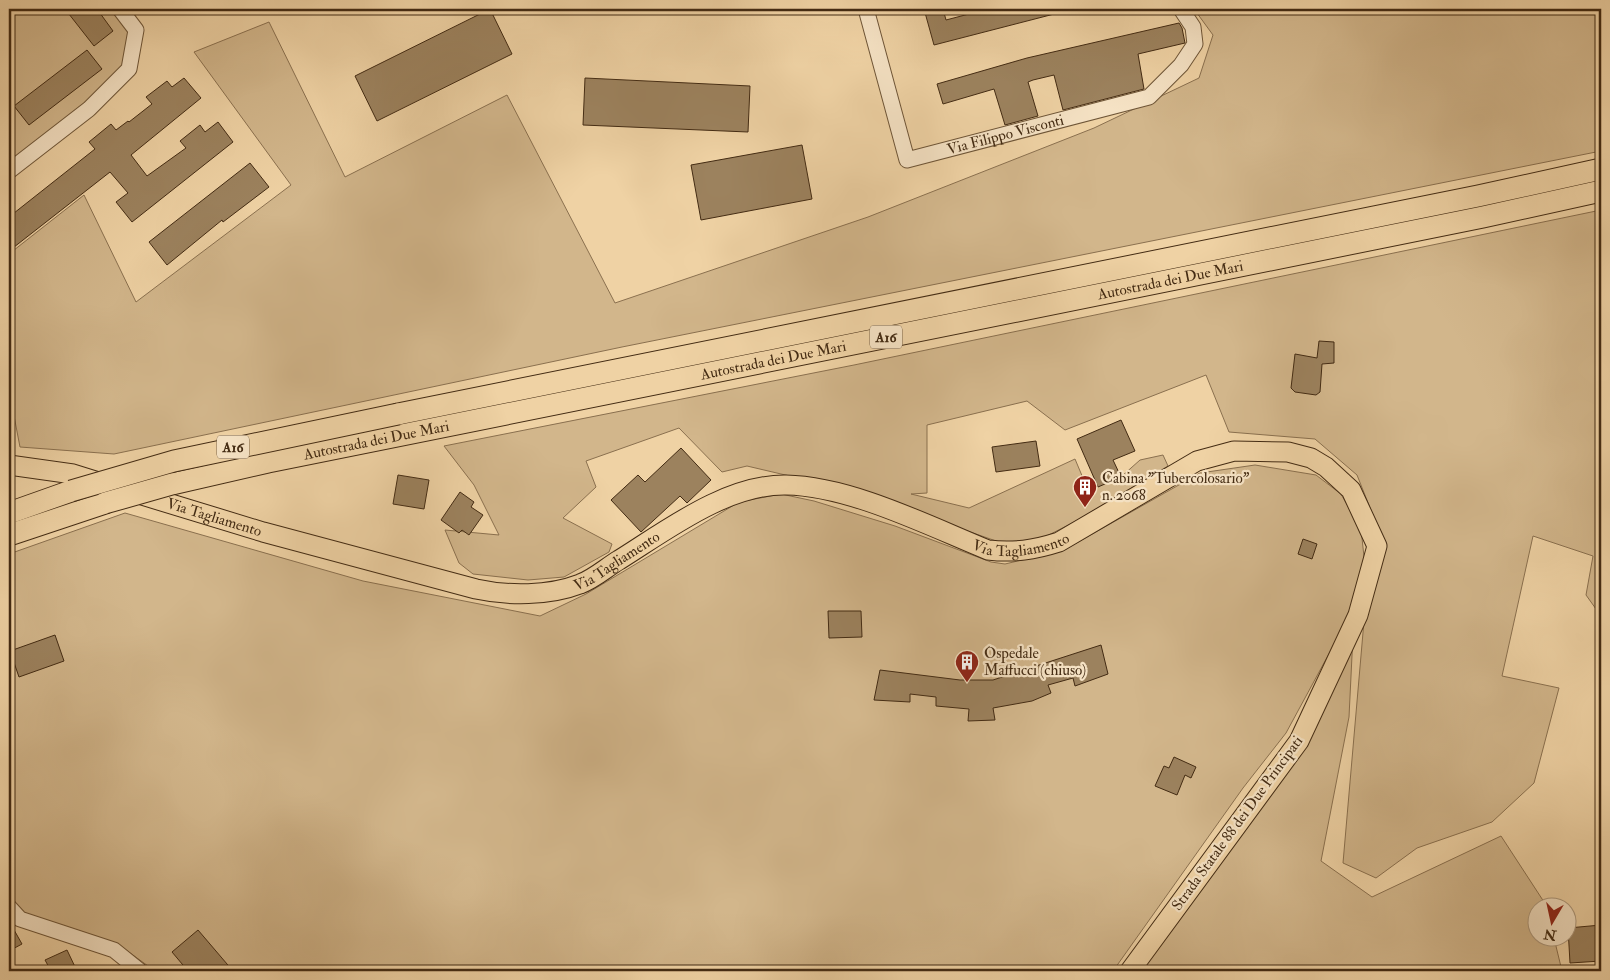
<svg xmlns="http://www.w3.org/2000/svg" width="1610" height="980" font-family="'IM FELL Double Pica',serif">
<rect width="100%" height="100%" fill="#efd2a4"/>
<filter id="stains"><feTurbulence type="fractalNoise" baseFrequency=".004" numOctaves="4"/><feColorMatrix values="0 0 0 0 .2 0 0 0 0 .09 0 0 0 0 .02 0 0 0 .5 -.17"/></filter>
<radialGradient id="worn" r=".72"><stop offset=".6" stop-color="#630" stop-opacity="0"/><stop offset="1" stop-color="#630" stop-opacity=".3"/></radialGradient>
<g fill="#d2b68b" stroke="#8a704f">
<polygon points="9,9 120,9 136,30 129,69 9,171"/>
<polygon points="1194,9 1601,9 1601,151 622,347 114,454 20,447 9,390 9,254 84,195 136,302 291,185 194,52 269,22 345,177 507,95 615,303 868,217 1094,128 1199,78 1213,35"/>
<polygon points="1601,210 1601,616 1586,595 1593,556 1533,536 1502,676 1559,688 1534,783 1492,822 1417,848 1376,878 1343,863 1364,621 1384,543 1357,475 1315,439 1229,432 1206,375 1065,430 1027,401 927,425 927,493 911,494 969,508 1075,459 1088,490 1122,476 1140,460 1163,455 1168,466 1078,520 1039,540 999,542 887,503 879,497 747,466 722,472 679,428 586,461 596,487 563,518 612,544 609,552 564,577 528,580 473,574 459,563 445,530 499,535 474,485 444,446 854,365"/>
<polygon points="1255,465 1316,475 1341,494 1361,529 1365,566 1344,626 1286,733 1243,788 1113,971 155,971 119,945 24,913 9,897 9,554 125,513 363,581 540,616 586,594 739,502 781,494 814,501 895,526 991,562 1005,564 1064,550 1200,473"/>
<polygon points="1353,635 1349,717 1321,861 1372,897 1501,836 1546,905 1547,907 1538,908 1538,938 1554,938 1562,971 1137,971 1310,730"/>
</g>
<g fill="#9c825e" stroke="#432b13">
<polygon points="65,9 97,9 113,31 94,46"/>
<polygon points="490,9 512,54 377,121 355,76"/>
<polygon points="924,9 943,9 946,20 988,9 1058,9 1058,13 934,45"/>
<polygon points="1179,23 1182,28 1185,43 1138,54 1144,89 1063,110 1054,75 1033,80 1028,82 1038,116 1005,125 994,89 943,104 937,84 1027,58"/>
<polygon points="87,50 102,69 29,125 14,106"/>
<polygon points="184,78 201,98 131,155 147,176 186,148 180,141 200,125 205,132 218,122 233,142 132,222 116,202 128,193 110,172 9,251 9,217 95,149 89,142 111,124 116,130 128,121 129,122 152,104 146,97 167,81 172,87"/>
<polygon points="585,78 750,86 748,132 583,125"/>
<polygon points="802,145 812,199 701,220 691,165"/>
<polygon points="250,163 269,187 223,222 222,220 167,265 149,242"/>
<polygon points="1319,341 1334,342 1334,363 1322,364 1320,392 1316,395 1295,392 1291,388 1295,354 1317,358"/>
<polygon points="1121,420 1135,451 1113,460 1121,477 1098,487 1077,439"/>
<polygon points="1036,441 1040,466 996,472 992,447"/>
<polygon points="681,448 711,480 687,503 680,496 641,532 611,500 638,475 645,482"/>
<polygon points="398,475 429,480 424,509 393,504"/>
<polygon points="460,492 474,502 471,507 483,515 469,535 462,530 459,533 441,520"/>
<polygon points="1303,539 1317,544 1312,559 1298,554"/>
<polygon points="828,611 861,611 862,637 829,638"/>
<polygon points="55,635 64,661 19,677 10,651"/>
<polygon points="1101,645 1108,674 1075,686 1073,678 1048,685 1051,693 1032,701 993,708 995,720 968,721 969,709 936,706 936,697 910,694 910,702 874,700 880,670 960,680 993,680"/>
<polygon points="1174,757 1196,767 1191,778 1185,775 1177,795 1155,786 1164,766 1169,768"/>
<polygon points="9,921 22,944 9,951"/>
<polygon points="1601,925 1601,961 1570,963 1568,928"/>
<polygon points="198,930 233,971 188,971 172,952"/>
<polygon points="67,950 77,971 51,971 45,960"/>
</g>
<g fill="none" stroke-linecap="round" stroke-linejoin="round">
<g stroke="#6e5537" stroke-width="17">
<g id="minor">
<path id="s1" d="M866,9L907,160L1149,97L1181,65L1195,44L1193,27L1181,9"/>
<polyline points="9,171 89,109 129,69 136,30 120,9"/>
<polyline points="9,907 20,919 114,950 140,971"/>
</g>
</g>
<g stroke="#432b13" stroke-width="21">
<g id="major">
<polyline points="9,465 73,474 105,484"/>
<path id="s2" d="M132,492L263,532L476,589C508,596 549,596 580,584C594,579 607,567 619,560C667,530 727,484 786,485C850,486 929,526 988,550C1014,553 1034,550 1059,542L1197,461L1234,451L1288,452L1311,458L1326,467L1351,490L1377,546L1358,615L1299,741L1130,971"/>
</g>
</g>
<g stroke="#432b13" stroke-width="23">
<g id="highway">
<polyline points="398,414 1478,196 1601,169"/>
<path id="s3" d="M172,484L268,462L1483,217L1601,191"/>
<polyline points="9,513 71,491"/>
<polyline points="9,535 105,503"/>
</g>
</g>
<use href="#minor" stroke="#f5e2c4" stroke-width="15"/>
<use href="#major" stroke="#efd2a4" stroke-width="19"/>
<use href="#highway" stroke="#efd2a4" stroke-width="21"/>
<g stroke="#432b13" stroke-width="23" stroke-linecap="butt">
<g id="highway-bridge">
<polyline points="71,491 174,461 398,414"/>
<polyline points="105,503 172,484"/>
</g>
</g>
<use href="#highway-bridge" stroke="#efd2a4" stroke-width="21"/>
</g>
<defs>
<g id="building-pin" transform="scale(1.25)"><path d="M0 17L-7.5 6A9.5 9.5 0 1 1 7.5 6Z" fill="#8f2418" stroke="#f5e2c4"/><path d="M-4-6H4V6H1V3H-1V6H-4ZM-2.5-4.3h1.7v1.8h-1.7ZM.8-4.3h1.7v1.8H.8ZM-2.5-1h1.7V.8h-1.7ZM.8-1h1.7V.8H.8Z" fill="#fff"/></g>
</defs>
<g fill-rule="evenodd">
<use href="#building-pin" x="1085" y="487"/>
<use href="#building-pin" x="967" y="662"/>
</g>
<g text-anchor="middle" stroke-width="4.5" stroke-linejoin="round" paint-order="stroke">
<g fill="#f5e2c4" stroke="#786248" stroke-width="1">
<rect x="870" y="325.5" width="32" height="23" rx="4"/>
<rect x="217" y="435.5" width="32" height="23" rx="4"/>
</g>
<g font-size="14" font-weight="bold" fill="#432b13">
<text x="886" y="342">A16</text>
<text x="233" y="452">A16</text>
</g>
<g font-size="15" fill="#432b13" stroke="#f5e2c4">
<text dy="5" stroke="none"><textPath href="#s1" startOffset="258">Via Filippo Visconti</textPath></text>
<text dy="5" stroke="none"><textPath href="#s3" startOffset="1019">Autostrada dei Due Mari</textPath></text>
<text dy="5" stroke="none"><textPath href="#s3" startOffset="614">Autostrada dei Due Mari</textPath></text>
<text dy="5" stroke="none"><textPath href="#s3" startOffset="209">Autostrada dei Due Mari</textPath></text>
<text dy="5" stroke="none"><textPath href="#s2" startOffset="86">Via Tagliamento</textPath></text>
<text dy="5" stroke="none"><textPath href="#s2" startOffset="941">Via Tagliamento</textPath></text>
<text dy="5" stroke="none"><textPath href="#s2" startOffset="506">Via Tagliamento</textPath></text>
<text transform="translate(1237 823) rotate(-54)" y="5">Strada Statale 88 dei Due Principati</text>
</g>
<g font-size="15" fill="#432b13" stroke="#f5e2c4" text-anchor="start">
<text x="1102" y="483">Cabina "Tubercolosario"<tspan x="1102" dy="17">n. 2068</tspan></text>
<text x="984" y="658">Ospedale<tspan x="984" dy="17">Maffucci (chiuso)</tspan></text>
</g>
</g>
<rect width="1610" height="980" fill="none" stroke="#efd2a4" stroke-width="30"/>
<rect x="10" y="10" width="1590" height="960" fill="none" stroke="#432b13" stroke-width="2.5"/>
<rect x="15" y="15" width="1580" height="950" fill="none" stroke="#432b13"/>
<g transform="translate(1552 922) rotate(189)"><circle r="24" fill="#f5e2c4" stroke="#ae997d"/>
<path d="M0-4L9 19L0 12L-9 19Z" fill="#8f2418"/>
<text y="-8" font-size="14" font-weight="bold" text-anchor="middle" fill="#432b13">N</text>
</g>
<rect width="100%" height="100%" filter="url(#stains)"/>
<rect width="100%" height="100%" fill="url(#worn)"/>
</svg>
